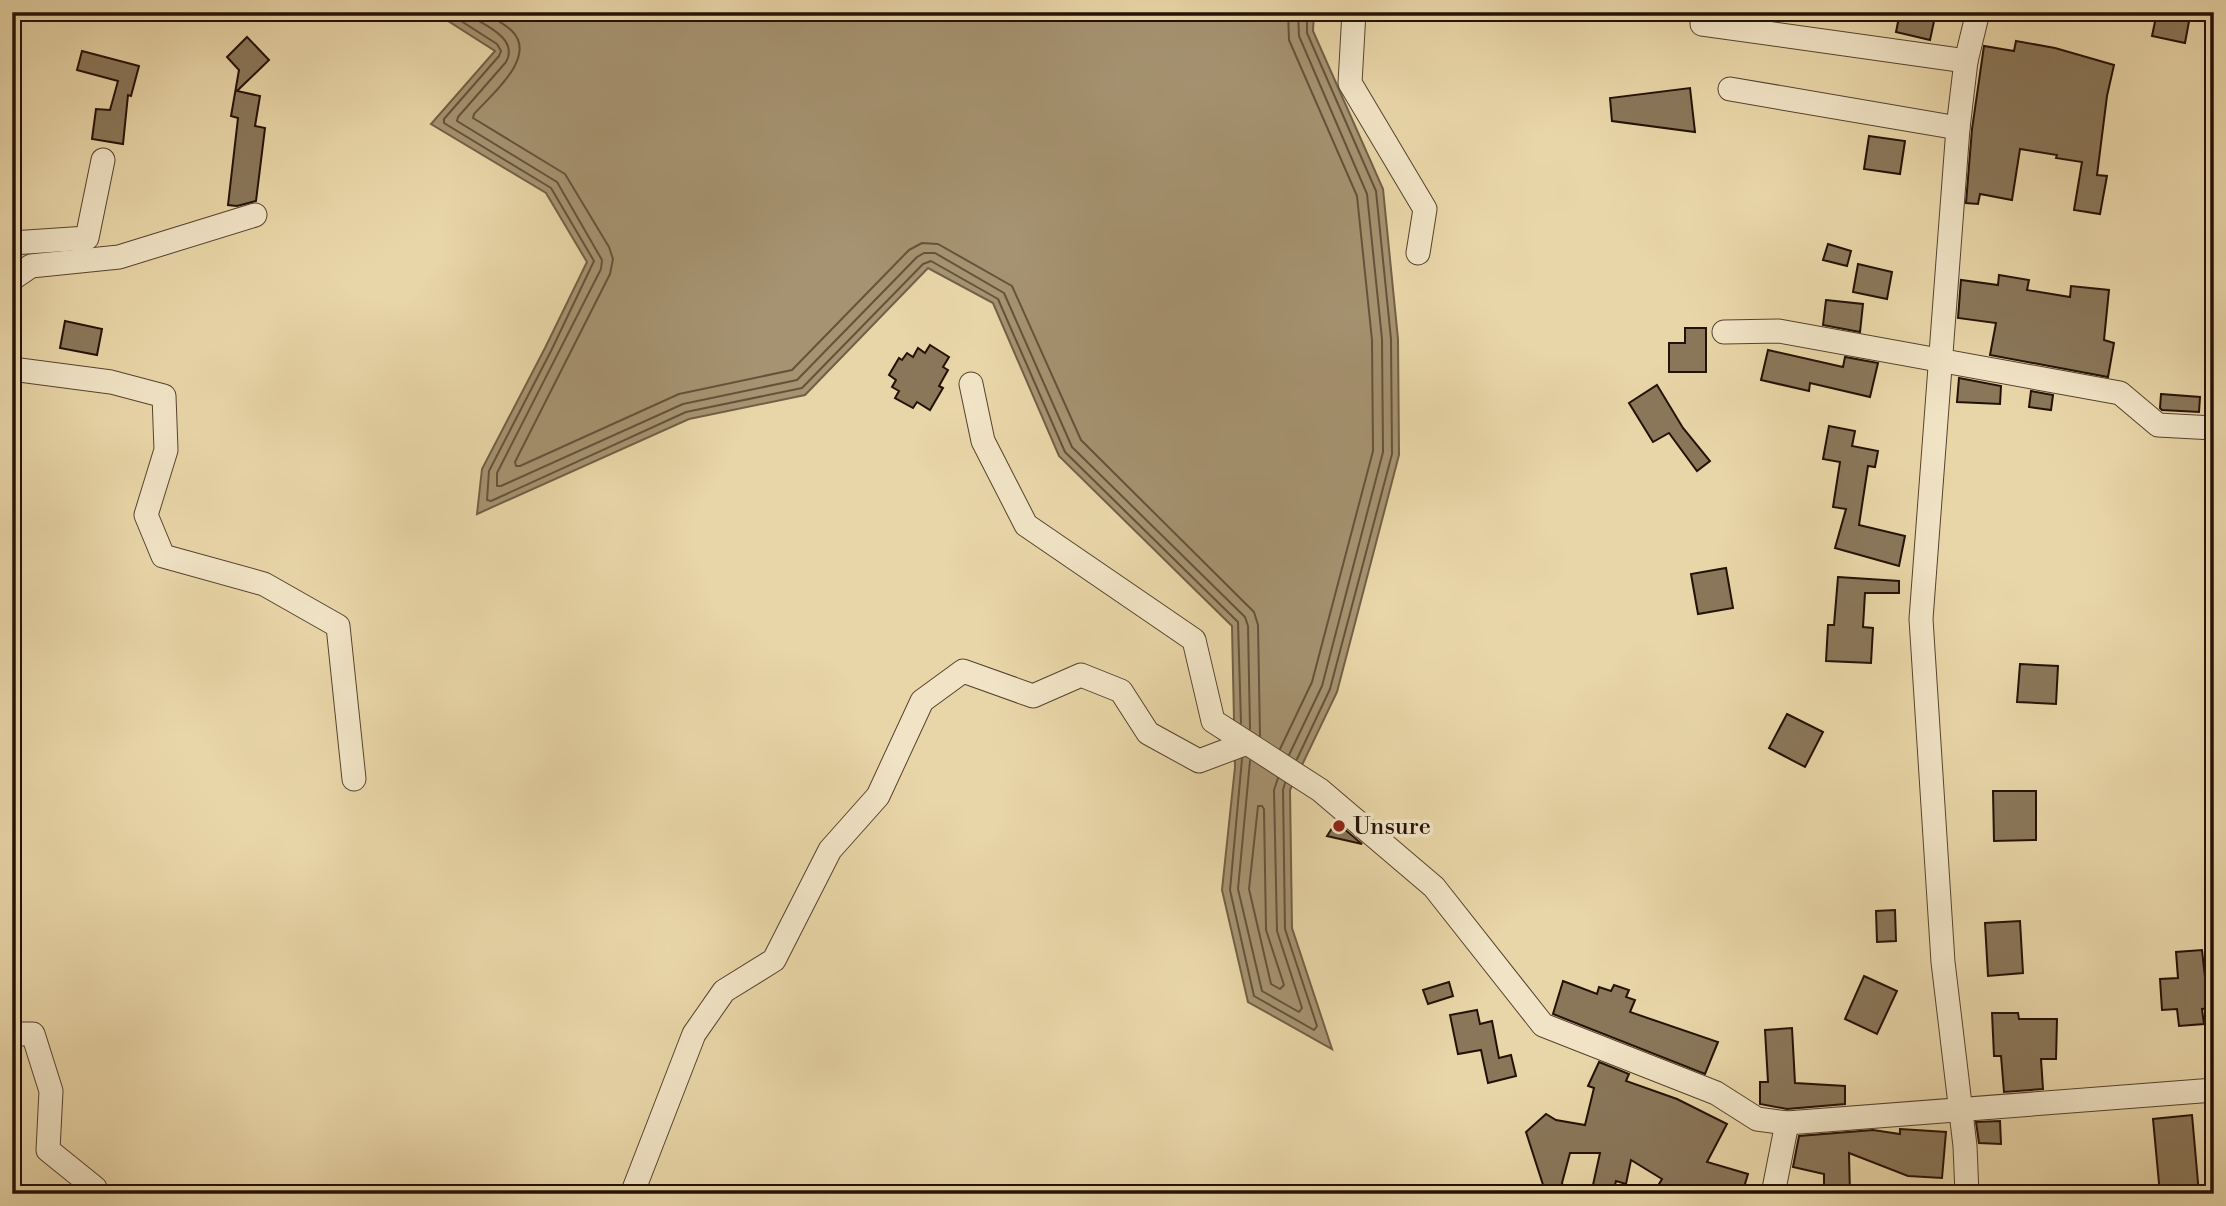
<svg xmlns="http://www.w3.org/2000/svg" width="2226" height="1206" font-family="'Libre Bodoni',serif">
<rect width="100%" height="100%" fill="#e9d6a8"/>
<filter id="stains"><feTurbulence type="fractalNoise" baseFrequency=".00286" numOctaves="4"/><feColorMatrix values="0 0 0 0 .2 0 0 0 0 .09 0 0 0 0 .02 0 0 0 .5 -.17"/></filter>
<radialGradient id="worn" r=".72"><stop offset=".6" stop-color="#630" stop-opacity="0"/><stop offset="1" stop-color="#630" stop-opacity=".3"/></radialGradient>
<polygon fill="#a69371" stroke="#725f46" stroke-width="2" points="434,12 1314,12 1313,31 1383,189 1398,339 1399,455 1337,692 1290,790 1292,928 1332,1049 1248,1002 1222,890 1235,767 1232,626 1059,456 993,303 928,268 805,395 689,419 477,514 482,469 545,348 587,262 546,193 431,124 495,51"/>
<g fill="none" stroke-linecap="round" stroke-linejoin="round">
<g stroke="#65523b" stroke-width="2">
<polyline points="447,12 497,44 501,51 499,56 444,119 444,123 551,188 594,261 551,351 489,471 487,500 491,501 686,412 802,388 923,264 931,261 998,299 1065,452 1238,622 1241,723"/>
<path d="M463,12C480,23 520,37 506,62L458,117L457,121L557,182L602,260L601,269L497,473V486H501L683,404L797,380L917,257L924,253H935L1004,293L1072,447L1245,617L1248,626L1250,729"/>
<path d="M483,12C492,18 504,23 512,31C538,57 491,95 474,114L473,118L565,174L609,247L613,259L610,274L515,462L516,466H520L679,394L792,370L909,250L922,243L938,244L1012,286L1081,440L1254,612L1258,625L1260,736"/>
<polyline points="1280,749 1312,682 1373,451 1372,340 1357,196 1289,40 1288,12"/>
<polyline points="1289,755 1322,686 1383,452 1382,339 1367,194 1299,36 1298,12"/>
<polyline points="1242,759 1230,890 1254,996 1314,1030 1317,1026 1285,929 1283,790 1285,783"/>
<polyline points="1297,759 1330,689 1392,454 1391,339 1376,191 1307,33 1307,12"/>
<polyline points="1250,761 1238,889 1262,991 1299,1012 1302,1008 1277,931 1274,790 1278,778"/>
<polygon points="1258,806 1262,806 1264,809 1266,930 1284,985 1280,989 1271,984 1249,889"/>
</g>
</g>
<g fill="#8a775a" stroke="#241105" stroke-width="2">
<polygon points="1900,12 1936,12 1930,40 1896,32"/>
<polygon points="2157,12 2190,16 2185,43 2152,36"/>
<polygon points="247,37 269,60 237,91 260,96 255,126 265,128 256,201 237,206 228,205 238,118 231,116 239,70 227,57"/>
<polygon points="2016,41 2055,48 2114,65 2107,96 2097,175 2107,176 2100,214 2074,210 2082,162 2056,158 2057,155 2020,149 2012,200 1980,194 1978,204 1966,203 1972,129 1984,46 2014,51"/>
<polygon points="82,51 139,66 131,96 128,95 123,144 92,139 96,109 110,110 118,81 77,70"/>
<polygon points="1690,88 1695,132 1612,121 1610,98"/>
<polygon points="1869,136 1905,141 1900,174 1864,169"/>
<polygon points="1828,244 1851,251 1847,266 1823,260"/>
<polygon points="1858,264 1892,272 1887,299 1853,292"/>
<polygon points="1999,275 2029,280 2027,290 2070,297 2071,286 2109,290 2104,340 2114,343 2108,377 1990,355 1996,323 1958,318 1961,280 1998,285"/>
<polygon points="1826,300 1863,304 1860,332 1823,325"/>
<polygon points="65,321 102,329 97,355 60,348"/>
<polygon points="1685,328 1706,328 1706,372 1669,372 1669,343 1685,343"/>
<polygon points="930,345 949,357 943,367 948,370 939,386 943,388 930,410 917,402 913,408 895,398 899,391 892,387 896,380 889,375 899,358 902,360 907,353 913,357 918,348 925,353"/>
<polygon points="1768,350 1843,367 1845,357 1878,363 1870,397 1810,383 1809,391 1761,380"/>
<polygon points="1959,378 2001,386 2000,404 1957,402"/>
<polygon points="1657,385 1683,428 1710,461 1697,471 1669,433 1653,442 1629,403"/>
<polygon points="2031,391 2053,395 2051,410 2029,407"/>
<polygon points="2161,394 2200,397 2199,412 2162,410 2160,408"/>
<polygon points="1829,426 1855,431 1852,446 1878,451 1875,467 1868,466 1859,525 1905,536 1899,566 1835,548 1846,509 1833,507 1840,462 1823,459"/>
<polygon points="1726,568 1733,608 1698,614 1691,574"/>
<polygon points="1838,577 1899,581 1899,593 1865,593 1863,627 1873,628 1871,663 1826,661 1828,625 1834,625"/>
<polygon points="2020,664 2058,666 2056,704 2017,702"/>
<polygon points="1787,714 1823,732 1805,767 1769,748"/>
<polygon points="1993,791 2036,791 2036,840 1994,841"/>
<polygon points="1336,822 1362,844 1327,836"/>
<polygon points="1895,910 1896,941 1877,942 1876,911"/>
<polygon points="2020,921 2023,973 1988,976 1985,923"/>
<polygon points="2202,950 2205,977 2214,976 2214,1008 2202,1009 2204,1024 2179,1026 2177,1009 2162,1010 2160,979 2178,978 2176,952"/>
<polygon points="1864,976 1897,991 1877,1034 1845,1019"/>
<polygon points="1563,981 1597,994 1599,987 1611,991 1614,985 1629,990 1626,997 1635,1000 1630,1012 1718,1042 1705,1074 1553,1014"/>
<polygon points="1449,982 1453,996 1428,1004 1423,990"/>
<polygon points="1477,1010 1480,1024 1492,1021 1499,1058 1511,1055 1516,1076 1488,1083 1481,1050 1458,1054 1450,1015"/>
<polygon points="1992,1013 2018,1013 2019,1019 2057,1019 2056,1059 2041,1059 2043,1089 2004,1092 2001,1056 1994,1056"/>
<polygon points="1792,1028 1795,1083 1845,1086 1845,1104 1787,1109 1760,1104 1760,1082 1768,1082 1765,1030"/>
<polygon points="1599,1062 1629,1074 1626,1081 1677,1099 1727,1124 1707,1162 1748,1174 1742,1194 1653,1194 1662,1179 1631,1160 1626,1184 1616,1181 1613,1194 1591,1194 1600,1153 1570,1153 1562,1183 1566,1194 1546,1194 1526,1132 1546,1114 1556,1120 1585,1125 1594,1088 1588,1086"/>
<polygon points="2192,1115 2199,1194 2160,1194 2153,1119"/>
<polygon points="2000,1121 2001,1144 1979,1143 1976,1122"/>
<polygon points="1900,1129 1946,1132 1942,1178 1908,1176 1849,1153 1850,1194 1824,1194 1824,1174 1793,1167 1799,1136 1873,1130 1900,1134"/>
</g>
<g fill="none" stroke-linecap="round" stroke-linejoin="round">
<g stroke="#55422e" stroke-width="25">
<g id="minor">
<polyline points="1354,12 1350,83 1425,209 1418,253"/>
<polyline points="1702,24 1966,61"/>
<polyline points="1730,89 1958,128"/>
<polyline points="12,243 87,238 103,160"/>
<polyline points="12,279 31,266 119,257 255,215"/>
<polyline points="1724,332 1779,331 2120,393 2158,425 2214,428"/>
<polyline points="12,369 111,382 164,396 166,450 146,515 163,556 264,584 338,626 354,779"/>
<polyline points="971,384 983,441 1026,525 1194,640 1213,721 1320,790 1434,887 1543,1025 1716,1093 1757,1119 1787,1123 2214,1090"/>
<polyline points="12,1034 33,1034 51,1091 48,1150 95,1188"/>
<polyline points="632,1194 694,1034 724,991 774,960 830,850 878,796 922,701 963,671 1033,696 1081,675 1121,691 1148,733 1199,761 1247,743"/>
<polyline points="1773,1194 1787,1123"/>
<polyline points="1967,1194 1965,1146 1943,962 1921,619 1958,128 1966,61 1978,12"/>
</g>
</g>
<use href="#minor" stroke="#f1e4c6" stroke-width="23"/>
</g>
<circle fill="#8f2418" stroke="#f1e4c6" stroke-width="2.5" cx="1339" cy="826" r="7"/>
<g text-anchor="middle" stroke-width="7" stroke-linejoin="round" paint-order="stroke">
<g font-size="24" fill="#241105" stroke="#f1e4c6" text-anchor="start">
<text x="1353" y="834">Unsure</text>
</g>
</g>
<rect width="2226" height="1206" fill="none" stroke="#e9d6a8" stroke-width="42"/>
<rect x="14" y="14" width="2198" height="1178" fill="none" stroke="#241105" stroke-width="3.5"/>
<rect x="21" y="21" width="2184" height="1164" fill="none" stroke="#241105" stroke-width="2"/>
<rect width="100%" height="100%" filter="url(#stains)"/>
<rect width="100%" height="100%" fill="url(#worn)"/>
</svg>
